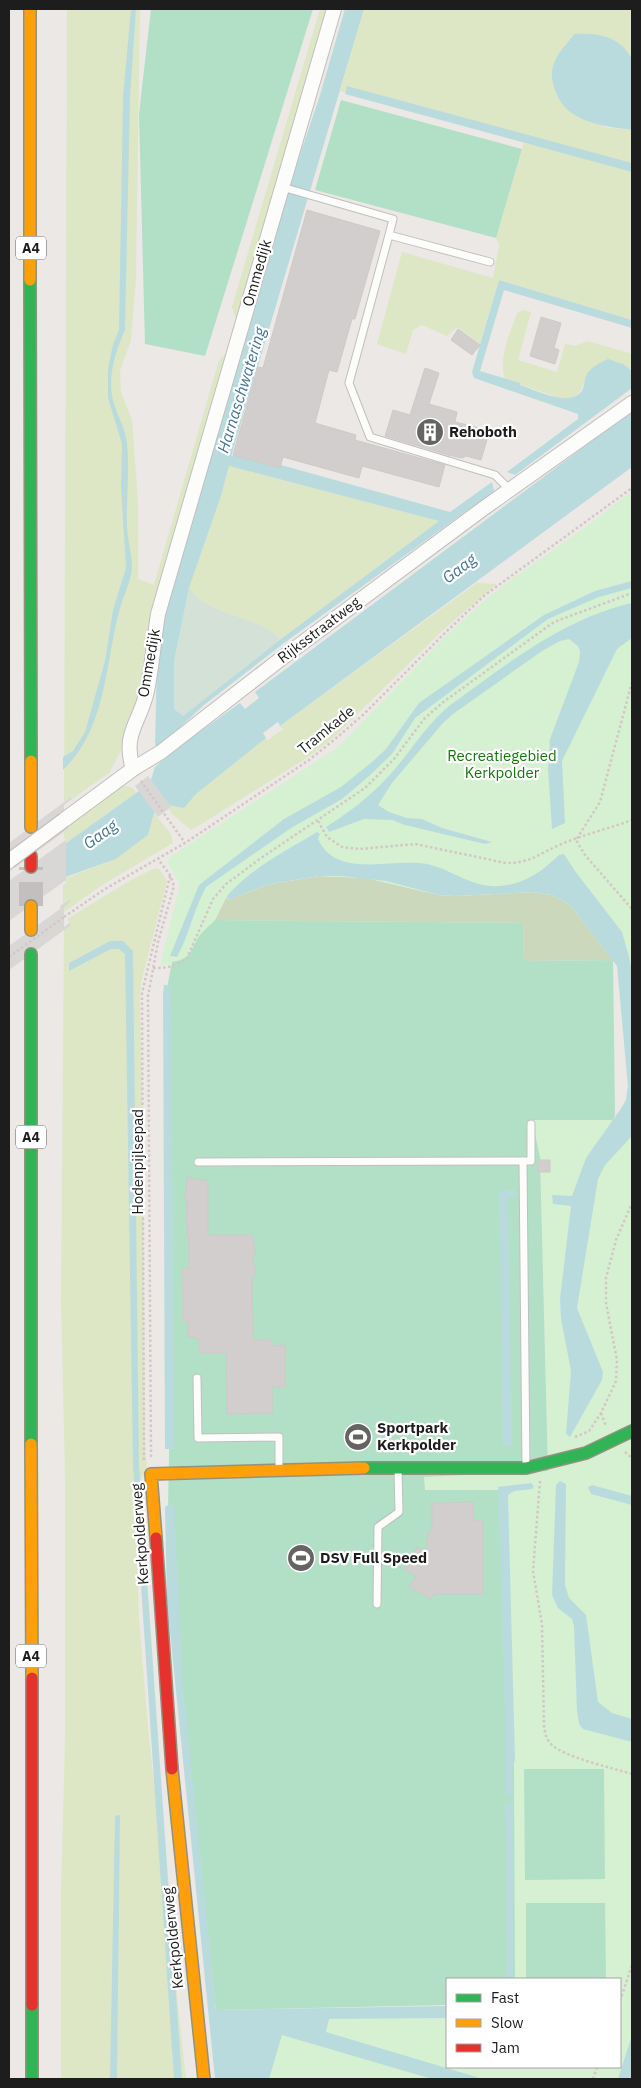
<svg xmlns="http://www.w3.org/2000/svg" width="641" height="2088" font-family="'IBM Plex Sans',sans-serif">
<rect width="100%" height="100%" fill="#ebe8e6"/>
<g fill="#dde7c6">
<polygon points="67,9 140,9 136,278 131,341 120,370 121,392 132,420 138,500 138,579 154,585 219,360 226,354 228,361 143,692 121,751 109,773 72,799 71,797 64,802"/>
<polygon points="320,9 330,9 240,316 236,320 232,307"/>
<path d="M364,9H632V59C622,39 595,34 574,34L564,47L604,127L632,130V320L499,280L480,344L457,327L447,336L422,325L413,330L406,354L377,344L402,252L493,278L499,245L496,238L524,142L340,91Z"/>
<path d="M524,310L531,312L518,360L557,372L565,344L575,346L588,341L632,354V371L616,361L586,376C583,389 580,397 565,400L505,379C498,357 510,334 517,313Z"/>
<path d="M229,466L440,521L281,639C277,636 273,632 268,629C242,614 208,614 189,588L221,496Z"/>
<polygon points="478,582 478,583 497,584 444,629 332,739 305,759 195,828 191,830 172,814 167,805 184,807 196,794 266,738 268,740 283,729 280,726"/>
<polygon points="124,785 133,788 136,793 66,843 66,839 64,838 64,832 68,829 67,827"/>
<polygon points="154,813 171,834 173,843 102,885 64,912 64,906 69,900 63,904 63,885 66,883 66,878 116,859 148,835"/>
<polygon points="155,868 160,870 167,881 141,983 140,1000 143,1138 145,1445 147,1470 138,1483 135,1494 139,1619 148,1728 186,2079 61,2079 61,1893 65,1741 65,1476 61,1301 64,930 71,925 67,919 131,880"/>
</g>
<polygon fill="#cbd8bc" points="319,876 366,878 439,895 455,896 532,892 552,895 570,905 613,960 524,961 523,923 215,920 227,896 228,900 270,884"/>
<path fill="#d4e1d7" d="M189,588C208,614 242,614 268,629C273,632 277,636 281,639L183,717L174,709V662Z"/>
<path fill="#d6f0d2" d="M632,491V2079H223L216,2010L447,2006V2067H620V1979H515L514,1764L499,1490H425L424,1477L548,1471L540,1157L532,1119L614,1120C622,1109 626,1100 628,1086L617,966L570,905L552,895L532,892L455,896L439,895L366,878L319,876L270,884L228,900L226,897L215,920L200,935L189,955L182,960L160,966L180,884L167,862L170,857L337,748L451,631L485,600L509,581L586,527Z"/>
<g fill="#b2e0c6">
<polygon points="151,9 313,9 205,356 145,344 139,114"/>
<polygon points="341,100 522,149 496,238 315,190"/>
<path d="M215,920L523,923L524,961L613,960L615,1115L613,1120H532L540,1157L548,1471L424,1477L425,1490H499L514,1764L515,1979H447V2005L216,2010L174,1627L168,1507L170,1404L167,988L172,962C193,959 190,949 200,935C204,930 210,925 215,920Z"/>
<polygon points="524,1769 604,1769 605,1879 525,1880"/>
<polygon points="526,1903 605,1903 606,1979 526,1979"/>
</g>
<g fill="#badbde" fill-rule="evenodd">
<path d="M131,9H136L130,97L125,330C116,350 107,378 113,400C117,415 125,428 127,443C130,471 126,499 127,527C128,541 132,555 132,568C131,583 122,598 119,612C105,666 106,729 63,770V757L73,751L85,732L105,661L113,610L126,568L121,487L122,444L108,398V369L113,344L119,330L123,97Z"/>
<path d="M345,9H364L231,457L233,455L280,468L281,465L450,512L492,482L494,491L284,643L204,705L175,732L184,743L240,703L245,709L259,698L255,692L632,411V467L280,726L278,722L263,733L266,738L196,794L184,808L168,805L154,813L148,835L116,859L68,876L9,919V884L150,783L155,767L166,757L155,745L157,661L162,616L272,251L291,182L320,95ZM229,466L439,521L281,639L183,716L174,709V662L189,588L221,496Z"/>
<path d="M574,34C598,33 620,36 632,59V130C604,126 568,123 556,93C552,82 550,74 554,63C558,52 568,43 574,34Z"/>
<polygon points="347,86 632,163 632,172 345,94"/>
<path d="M499,280L632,320V328L504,290L480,371L520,383V385C536,390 569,408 582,391C585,386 584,380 586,376C590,367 600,363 608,359L623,364L632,371V388L515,475L507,472L578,419V414L474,378L472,372Z"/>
<path d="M632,581V588L599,597L548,619L415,718L392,754L368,777L342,799L291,828L206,887C194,909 189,935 177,957L170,956L199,885L284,819L341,787L372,762L386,749L419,703L544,615L595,591Z"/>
<path d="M632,603V638L617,649L562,761L565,823L552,829L548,769L550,739L579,662L580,651L578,646L569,639L560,641L542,651L453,714L443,723L392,783L378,805L389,812L407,818L422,819L442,828L492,842L485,844L405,825L392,820L364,819L329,832L326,827C348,813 368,798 386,779C408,756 424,727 449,706C506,665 562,619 632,603Z"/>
<path d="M317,832L320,834L318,839C337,881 395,856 431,865C454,871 473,888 500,886C525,884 541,872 559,855L564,854L575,871L622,932L629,957L632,971V1136L605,1165L598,1179L577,1308L603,1372L602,1380L570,1437L566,1434L571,1371L561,1319L560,1299L571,1206L553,1204L552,1195L572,1196L586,1158L622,1107L626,1100L628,1086L617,966L570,905L552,895L532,892L455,896L439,895L386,881L341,876H319L270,884L228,900L227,896C251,868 286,851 317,832Z"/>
<polygon points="110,941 123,941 133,951 139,1465 182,2079 174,2079 133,1466 125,954 119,949 111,949 69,971 69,963"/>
<polygon points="164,985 167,985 171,993 174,1449 165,1449 163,994"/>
<polygon points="515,1190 516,1197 508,1198 512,1445 503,1446 499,1191"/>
<polygon points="560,1481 566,1484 565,1585 569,1598 586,1615 598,1702 612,1713 632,1719 632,1742 583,1729 579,1724 577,1711 574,1626 572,1619 558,1608 552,1595 556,1485"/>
<polygon points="531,1483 534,1486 532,1489 514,1491 508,1495 515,1760 512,1769 513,1795 505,1795 505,1711 498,1487"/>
<polygon points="592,1485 632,1496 632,1505 591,1494 588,1487"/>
<polygon points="170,1504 174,1506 183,1686 216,2010 447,2006 447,2018 329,2019 326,2032 483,2079 432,2079 282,2035 269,2079 215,2079 167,1601 165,1507"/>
<polygon points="513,1801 513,1979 507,1979 505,1802"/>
<polygon points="120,1815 117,2079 110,2079 115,1816"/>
<polygon points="632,2035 632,2079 618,2079"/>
</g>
<g fill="#d8d7d6">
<polygon points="148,776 171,807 158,817 135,786"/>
<polygon points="71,797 72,799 64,805 64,828 67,827 69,828 9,872 9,843"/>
<polygon points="66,840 66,880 9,921 9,881"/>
<polygon points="69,900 71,901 64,907 64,927 70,923 71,925 9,970 9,946 60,909 60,906"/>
</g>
<g fill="#d2cecd" stroke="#cecac7">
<polygon points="307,210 380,231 355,319 352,319 337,372 329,370 315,423 356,435 355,440 445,465 439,487 362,466 359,478 283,457 280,468 233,455 258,367 263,368"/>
<polygon points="541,317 561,323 554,348 559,350 555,364 530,356"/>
<polygon points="458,329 480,345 472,355 451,340"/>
<polygon points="425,368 439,373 429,404 457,412 455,422 484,429 483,434 488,436 481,460 466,456 462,458 448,455 385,436 393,410 410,415"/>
<rect x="538" y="1160" width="12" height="12"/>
<polygon points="187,1177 208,1181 208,1235 252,1235 256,1255 252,1255 256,1275 252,1276 253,1340 272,1340 272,1346 285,1345 285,1387 272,1387 273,1413 227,1414 226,1353 199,1353 199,1339 187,1336 189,1322 183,1322 182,1268 189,1268 189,1237 186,1237 188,1224 186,1224 187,1201 185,1201"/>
<polygon points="473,1502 474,1521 483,1521 483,1594 434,1594 431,1599 409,1587 416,1576 404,1569 417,1547 426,1553 428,1532 432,1532 432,1503"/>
</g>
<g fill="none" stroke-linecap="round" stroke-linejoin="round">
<polyline stroke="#c2bfbe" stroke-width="24" stroke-dasharray="24 12" stroke-linecap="butt" points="31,906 31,867"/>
<g stroke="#c1bfbe" stroke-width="9">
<g id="lane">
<polyline points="282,187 393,219 389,235"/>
<polyline points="490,262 389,235 349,383 370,437 495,475 510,490"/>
<polyline points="198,1162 523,1161"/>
<polyline points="197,1378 198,1438 279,1437 279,1471"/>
<polyline points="526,1468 523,1161 531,1161 531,1124"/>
<polyline points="377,1604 378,1527 399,1512 398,1469"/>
</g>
</g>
<g stroke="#c1bfbe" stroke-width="16">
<g id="street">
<path d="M133,769C122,733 140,723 147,691C152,666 154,640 158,614L334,9"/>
<polyline points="64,820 133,769 161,752 282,658 484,508 632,403"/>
</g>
</g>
<g stroke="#94927f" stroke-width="14">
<g id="fast">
<polyline points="30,280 31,761"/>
<polyline points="31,954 31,1444"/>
<polyline points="364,1468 526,1468 586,1453 632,1431"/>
<polyline points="32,2005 32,2079"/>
</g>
</g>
<g stroke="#94927f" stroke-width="14">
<g id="slow">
<polyline points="30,9 30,280"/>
<polyline points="31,761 31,827"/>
<polyline points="31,906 31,930"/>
<polyline points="31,1444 32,1678"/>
<polyline points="156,1538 151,1474 364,1468"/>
<polyline points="172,1769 204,2079"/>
</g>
</g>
<g stroke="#94927f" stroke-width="14">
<g id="jam">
<polyline points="31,856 31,867"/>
<polyline points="156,1538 172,1769"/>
<polyline points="32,1678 32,2005"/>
</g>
</g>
<g stroke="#d5c6c6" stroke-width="2.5" stroke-dasharray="2.5 2.5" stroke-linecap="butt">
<polyline points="632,682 600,802 576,840 585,855 632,909"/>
<polyline points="141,781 185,843"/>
<path d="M318,821L327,837L342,847L359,849L415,844L506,863C530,863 537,855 557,846C581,835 608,829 632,820"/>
<polyline points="64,917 105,889 185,843 309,760 334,740 364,714 447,631 485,595 632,488"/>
<path d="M153,968C167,968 175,967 187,958L213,899L226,884L261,858L365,788L394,759L424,719L442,703L554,622L632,593"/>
<polyline points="601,1413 606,1426"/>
<polyline points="575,1437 589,1431 601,1413 616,1381 617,1360 606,1303 606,1278 616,1240 632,1203"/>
<polyline points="625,1452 632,1458"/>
<polyline points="151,1457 148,996 158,942 174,886 170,875 158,859"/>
<polyline points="144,1460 142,993 170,876"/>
<path d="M540,1481L533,1571L542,1624L544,1726C545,1733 546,1739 551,1744C563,1757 613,1768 632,1774"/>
<polyline points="620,2001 632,1965"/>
<polyline points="593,2079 597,2067"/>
</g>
<use href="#lane" stroke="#fcfcfb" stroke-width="7"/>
<use href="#street" stroke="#fcfcfb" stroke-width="14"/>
<use href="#fast" stroke="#30b455" stroke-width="11"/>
<use href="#slow" stroke="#ff9f0a" stroke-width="11"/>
<use href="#jam" stroke="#e5322d" stroke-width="11"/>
<g stroke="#c1bfbe" stroke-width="16" stroke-linecap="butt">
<polyline id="street-bridge" points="9,861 64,820"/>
</g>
<polyline stroke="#d5c6c6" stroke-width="2.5" stroke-dasharray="2.5 2.5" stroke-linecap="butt" points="9,957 64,917"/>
<use href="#street-bridge" stroke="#fcfcfb" stroke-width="14"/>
</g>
<defs>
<g id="building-disc" transform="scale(1.4375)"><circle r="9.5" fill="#656463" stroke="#fff"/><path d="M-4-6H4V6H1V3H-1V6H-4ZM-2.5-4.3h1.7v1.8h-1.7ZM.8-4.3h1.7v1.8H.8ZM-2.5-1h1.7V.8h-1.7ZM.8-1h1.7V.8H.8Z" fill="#fff"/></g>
<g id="stadium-disc" transform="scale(1.4375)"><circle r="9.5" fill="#656463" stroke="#fff"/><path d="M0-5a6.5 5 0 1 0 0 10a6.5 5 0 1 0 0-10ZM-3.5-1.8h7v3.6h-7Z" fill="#fff"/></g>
</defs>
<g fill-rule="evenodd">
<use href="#building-disc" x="430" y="432"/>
<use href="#stadium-disc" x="358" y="1437"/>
<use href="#stadium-disc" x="301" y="1558"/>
</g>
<g text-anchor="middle" stroke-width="4.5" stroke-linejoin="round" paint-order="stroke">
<g fill="#fff" stroke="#616161" stroke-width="1">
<rect x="16" y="236.5" width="30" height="23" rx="4"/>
<rect x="16" y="1125.5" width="30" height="23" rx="4"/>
<rect x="16" y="1644.5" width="30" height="23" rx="4"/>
</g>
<g font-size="14" font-weight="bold" fill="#1d1d1d">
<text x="31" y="253">A4</text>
<text x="31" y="1142">A4</text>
<text x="31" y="1661">A4</text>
</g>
<g font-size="15" fill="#1d1d1d" stroke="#fff">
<text transform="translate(257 273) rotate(-74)" y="5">Ommedijk</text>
<text transform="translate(319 630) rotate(-37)" y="5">Rijksstraatweg</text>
<text transform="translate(149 663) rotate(-80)" y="5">Ommedijk</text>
<text transform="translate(326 730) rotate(-39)" y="5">Tramkade</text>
<text transform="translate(138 1162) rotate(-90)" y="5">Hodenpijlsepad</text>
<text transform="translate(140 1534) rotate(-94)" y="5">Kerkpolderweg</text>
<text transform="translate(173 1938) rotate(-96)" y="5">Kerkpolderweg</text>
</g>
<g font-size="15" font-weight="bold" fill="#1d1d1d" stroke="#fff" text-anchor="start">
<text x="449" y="437">Rehoboth</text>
<text x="377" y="1433">Sportpark<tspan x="377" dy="17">Kerkpolder</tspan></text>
<text x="320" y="1563">DSV Full Speed</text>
</g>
<g font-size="15" fill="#187610" stroke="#fff">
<text x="502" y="761">Recreatiegebied<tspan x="502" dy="17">Kerkpolder</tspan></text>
</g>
<g font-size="16" font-style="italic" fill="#457791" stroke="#fff">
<text transform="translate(241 390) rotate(-73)" y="6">Harnaschwatering</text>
<text transform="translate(459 568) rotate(-37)" y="6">Gaag</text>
<text transform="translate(100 834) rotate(-36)" y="6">Gaag</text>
</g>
</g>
<rect width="641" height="2088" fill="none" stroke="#1d1d1d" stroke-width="20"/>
<rect x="446" y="1978" width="175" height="90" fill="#ffffff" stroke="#a5a5a5"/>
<rect x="456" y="1994" width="25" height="8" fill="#30b455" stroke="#a5a5a5"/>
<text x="491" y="2003" font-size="15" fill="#1d1d1d">Fast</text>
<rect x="456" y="2019" width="25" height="8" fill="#ff9f0a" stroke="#a5a5a5"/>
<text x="491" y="2028" font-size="15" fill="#1d1d1d">Slow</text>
<rect x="456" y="2044" width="25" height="8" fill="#e5322d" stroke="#a5a5a5"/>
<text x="491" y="2053" font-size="15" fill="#1d1d1d">Jam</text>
</svg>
